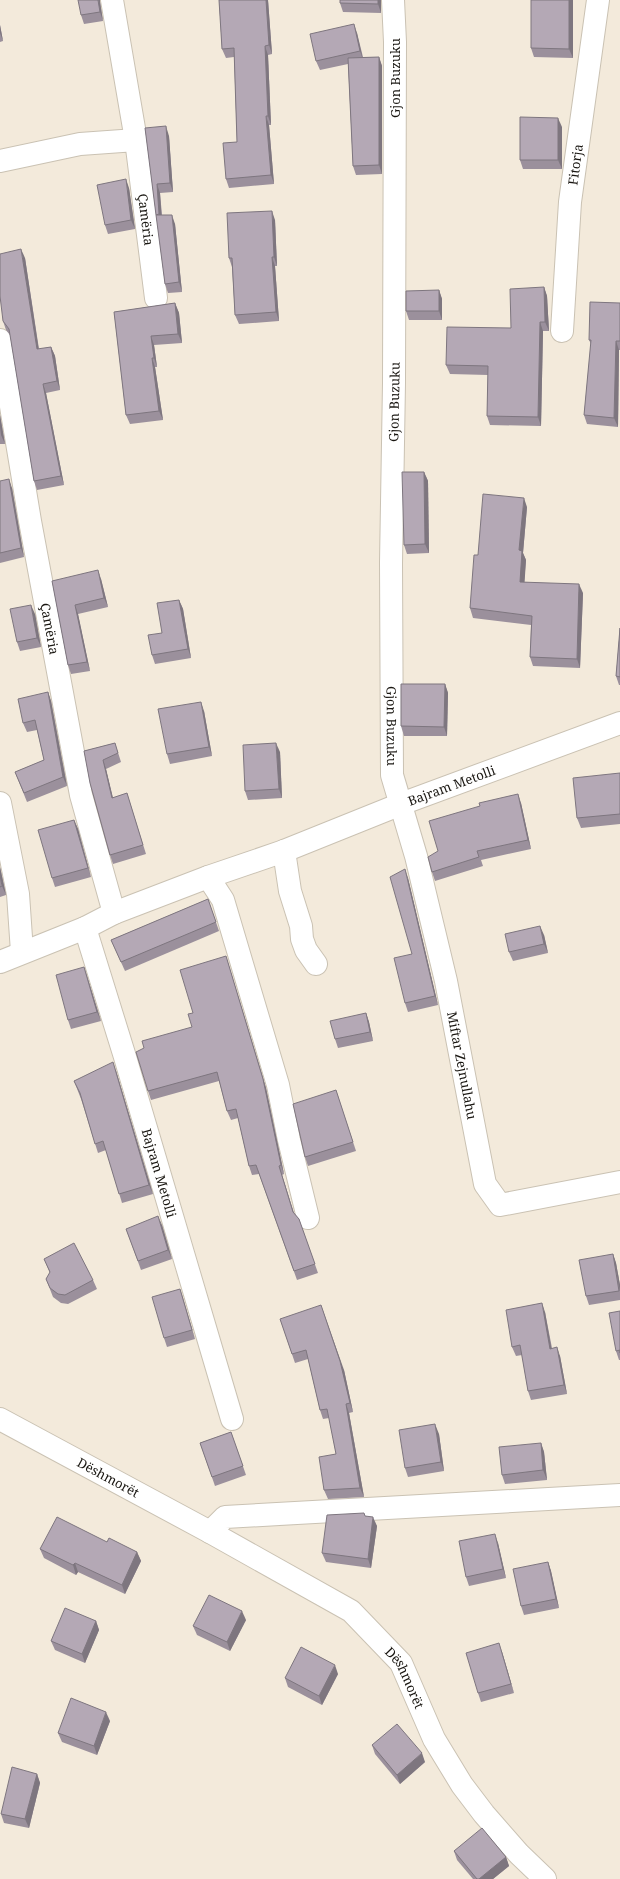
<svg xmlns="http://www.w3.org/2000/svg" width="620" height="1879" font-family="'Noto Serif',serif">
<rect width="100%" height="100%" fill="#f3eadb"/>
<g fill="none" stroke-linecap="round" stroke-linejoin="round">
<g stroke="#cac2b3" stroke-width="24">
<g id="minor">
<polyline points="112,0 136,140"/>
<path id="s1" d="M393,0L395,42L394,383L391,563L392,775L416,856L446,981L485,1184L500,1205L620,1182"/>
<path id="s2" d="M0,161L80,144L136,140L156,298"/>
<path id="s3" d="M562,331L570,202L598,0"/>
<path id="s4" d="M0,340L30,521L81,795L114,913"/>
<polyline points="0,803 18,894 22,952"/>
<polyline points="284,851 290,891 301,926 302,939 306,950 316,964"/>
<polyline points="208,877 223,900 278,1085 289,1140 308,1218"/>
<path id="s5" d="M85,928L125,1057L232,1419"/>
<path id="s6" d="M0,1419L210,1532L351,1611L401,1663L434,1739L462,1785L484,1814L519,1854L545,1879"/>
<polyline points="210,1532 225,1517 620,1495"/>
</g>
</g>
<g stroke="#cac2b3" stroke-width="24">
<g id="major">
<path id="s7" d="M0,962L85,928L114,913L208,877L284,851L401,804L620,723"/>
</g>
</g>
<use href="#minor" stroke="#fff" stroke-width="22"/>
<use href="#major" stroke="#fff" stroke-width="22"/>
</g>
<g fill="#9b909c">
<polygon points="219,0 268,0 272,54 268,55 271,125 269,125 274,184 229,188 226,179 237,142 234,57 226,58 222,49"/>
<polygon points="340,0 381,0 381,13 343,12 340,3"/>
<polygon points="531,0 573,0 573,58 534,57 531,48"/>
<polygon points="100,2 103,21 84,24 81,15"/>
<polygon points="0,25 3,41 0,42"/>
<polygon points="357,33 363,57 379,57 382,66 382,174 356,175 353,166 348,64 320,70 316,61"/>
<polygon points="562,127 562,169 523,169 520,160"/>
<polygon points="145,128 169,136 173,192 160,193 162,215 175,224 182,292 168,293 165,284"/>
<polygon points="129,188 135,229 108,234 105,225"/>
<polygon points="275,220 277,266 275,266 279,321 239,324 235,315 232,267 229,258"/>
<polygon points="25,258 39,349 51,347 55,356 60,390 46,393 64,485 37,490 34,481 10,335 6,330 3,321"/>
<polygon points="544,287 547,296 549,331 543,331 541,426 490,425 487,416 488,375 450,374 446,365 511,328"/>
<polygon points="439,290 442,299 442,320 409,320 406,311"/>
<polygon points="175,303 179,313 182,343 154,345 157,367 155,367 163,420 130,424 126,415 114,312"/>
<polygon points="620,303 620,350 619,350 618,427 587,424 584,415 591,344 589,340"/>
<polygon points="0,415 5,444 0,444"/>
<polygon points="424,472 428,481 429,553 407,554 404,545"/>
<polygon points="0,481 12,488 24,557 0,563"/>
<polygon points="527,507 523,553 526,560 524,582 583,593 580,668 533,666 530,657 531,625 473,618 470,608 478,555"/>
<polygon points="101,579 108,607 78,614 90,671 71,674 68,665 52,581"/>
<polygon points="179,600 183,609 191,658 155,664 152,655 162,633"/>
<polygon points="35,614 41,647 20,651 17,642"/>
<polygon points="620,628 620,685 619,685 616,676"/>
<polygon points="445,684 448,693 447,736 404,736 401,726"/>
<polygon points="48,692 51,701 67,786 27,802 15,772 44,760 37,730 27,732 23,723"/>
<polygon points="204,711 212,756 170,764 167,754"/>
<polygon points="115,743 121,762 106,769 113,798 127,793 146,854 113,864 110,855 84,751"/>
<polygon points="280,752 282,798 248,800 245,791"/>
<polygon points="620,773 620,824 581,828 577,818"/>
<polygon points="521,803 531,849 481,860 483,866 435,881 432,872 438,851"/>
<polygon points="74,820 78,829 91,877 55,887 52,878"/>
<polygon points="0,867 6,895 0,897"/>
<polygon points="408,878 438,1005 408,1012 405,1003 412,954"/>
<polygon points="208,899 219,931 125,971 111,940"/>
<polygon points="544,935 548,953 513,961 509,952"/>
<polygon points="226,956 229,966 266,1088 284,1174 282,1175 294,1213 299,1219 318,1273 297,1280 259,1174 252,1175 249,1166 238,1118 231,1120 227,1111 219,1081 151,1100 148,1091 192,1027 193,1013"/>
<polygon points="84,967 101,1021 71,1029 68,1020"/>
<polygon points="366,1013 369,1022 373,1041 338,1048 335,1039"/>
<polygon points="116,1071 153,1194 122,1203 106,1150 98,1153 81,1099 74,1081"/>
<polygon points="336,1090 356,1151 308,1166 305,1157"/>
<polygon points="162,1225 172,1259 141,1270 126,1229"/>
<polygon points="613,1254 616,1263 620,1285 620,1300 589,1305 586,1296"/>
<polygon points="44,1259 93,1280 97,1289 68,1304 61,1303 53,1297 46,1279 50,1273"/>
<polygon points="180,1289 195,1339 167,1347 164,1338"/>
<polygon points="620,1311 620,1360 619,1360 616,1351"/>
<polygon points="545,1312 552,1348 560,1356 567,1394 531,1400 528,1391 522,1355 516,1356 512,1347"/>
<polygon points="280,1319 344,1370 353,1412 349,1413 364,1497 328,1499 324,1490 336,1454 329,1418 323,1419 320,1410 308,1359 295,1363"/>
<polygon points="231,1432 246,1475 215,1486 200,1443"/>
<polygon points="439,1434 444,1471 408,1477 405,1468"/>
<polygon points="541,1443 544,1452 547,1480 505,1484 502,1475"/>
<polygon points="366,1516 377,1526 371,1568 326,1562 322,1553"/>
<polygon points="107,1542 137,1552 141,1561 125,1594 78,1572 76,1575 44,1558 40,1549"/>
<polygon points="498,1543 506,1578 469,1586 466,1577"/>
<polygon points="548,1562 551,1571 559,1608 524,1615 521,1606"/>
<polygon points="246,1620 230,1651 197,1635 193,1626"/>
<polygon points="96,1621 99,1630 85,1663 55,1650 51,1641"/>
<polygon points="502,1652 514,1693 481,1702 478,1693"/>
<polygon points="338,1674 322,1705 288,1687 285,1678"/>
<polygon points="110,1721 97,1755 62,1742 58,1733"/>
<polygon points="372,1745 425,1762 400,1784 375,1754"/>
<polygon points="37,1774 40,1783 29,1828 4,1823 1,1814"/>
<polygon points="454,1851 506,1857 509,1866 493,1879 473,1879 457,1860"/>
</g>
<g fill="#7e767f">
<polygon points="98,0 100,0 100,2 103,21 100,12"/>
<polygon points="266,0 268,0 272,54 269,45"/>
<polygon points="378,0 381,0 381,13 378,4"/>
<polygon points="569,0 573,0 573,58 569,49"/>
<polygon points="354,24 357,33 363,60 360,51"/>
<polygon points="0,25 3,41 0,33"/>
<polygon points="265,46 268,55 271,125 268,116"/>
<polygon points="379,57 382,66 382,174 379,165"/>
<polygon points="266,116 269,125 274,184 271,175"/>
<polygon points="558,118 562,127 562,169 558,160"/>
<polygon points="166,126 169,136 173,192 170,183"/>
<polygon points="126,179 129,188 135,229 131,220"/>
<polygon points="157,184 160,193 162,223 159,214"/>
<polygon points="272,211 275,220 277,266 274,257"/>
<polygon points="172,215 175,224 182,292 179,282"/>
<polygon points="21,249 25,258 40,358 37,349"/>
<polygon points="272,257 275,266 279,321 276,312"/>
<polygon points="544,287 547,296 549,331 545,322"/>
<polygon points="439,290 442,299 442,320 439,311"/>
<polygon points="175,303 179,313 182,343 178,334"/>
<polygon points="540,322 543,331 541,426 538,417"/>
<polygon points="151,336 154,345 157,367 154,358"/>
<polygon points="616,341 619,350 618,427 614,418"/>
<polygon points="51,347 55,356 60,390 57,381"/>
<polygon points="152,358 155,367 163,420 159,411"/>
<polygon points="43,384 46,393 64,485 61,476"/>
<polygon points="0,415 5,444 1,435 0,427"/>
<polygon points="424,472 428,481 429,553 425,544"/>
<polygon points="9,479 12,488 24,557 21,548"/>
<polygon points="524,498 527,507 523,553 526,560 524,591 520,582 519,550"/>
<polygon points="98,570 101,579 108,607 104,598"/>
<polygon points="579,584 583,593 580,668 577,659"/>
<polygon points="179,600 183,609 191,658 188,649"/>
<polygon points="31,605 35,614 41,647 37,638"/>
<polygon points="75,605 78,614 90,671 87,662"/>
<polygon points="445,684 448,693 447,736 444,727"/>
<polygon points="48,692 51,701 67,786 63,777"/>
<polygon points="201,702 204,711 212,756 209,747"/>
<polygon points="276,743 280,752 282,798 279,789"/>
<polygon points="103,760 106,769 115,807 112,798"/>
<polygon points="518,794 521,803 531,849 528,840"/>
<polygon points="74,820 78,829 91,877 88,868"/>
<polygon points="0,867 6,895 2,886 0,875"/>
<polygon points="405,869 408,878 438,1005 435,996"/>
<polygon points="540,926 544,935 548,953 544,944"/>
<polygon points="226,956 229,966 266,1088 284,1174 281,1165"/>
<polygon points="84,967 87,976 101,1021 97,1012"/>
<polygon points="366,1013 369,1022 373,1041 370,1032"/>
<polygon points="113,1062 116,1071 153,1194 149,1185"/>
<polygon points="279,1166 282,1175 296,1221 293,1212"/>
<polygon points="158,1216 162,1225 172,1259 168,1250"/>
<polygon points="613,1254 616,1263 620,1285 620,1292"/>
<polygon points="180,1289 183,1298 195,1339 192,1330"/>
<polygon points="542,1303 545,1312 553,1358 550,1349"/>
<polygon points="321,1305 344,1370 353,1412 350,1403"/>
<polygon points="557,1347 560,1356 567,1394 564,1385"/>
<polygon points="346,1404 349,1413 364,1497 360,1488"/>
<polygon points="435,1424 439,1434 444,1471 441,1462"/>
<polygon points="541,1443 544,1452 547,1480 543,1470"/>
<polygon points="373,1517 377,1526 371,1568 368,1559"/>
<polygon points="495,1534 498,1543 506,1578 503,1569"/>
<polygon points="137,1552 141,1561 125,1594 122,1585"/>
<polygon points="548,1562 551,1571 559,1608 556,1599"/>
<polygon points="75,1563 78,1572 76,1575 73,1565"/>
<polygon points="242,1611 246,1620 230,1651 227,1642"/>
<polygon points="96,1621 99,1630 85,1663 82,1654"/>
<polygon points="499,1643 502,1652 514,1693 511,1684"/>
<polygon points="335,1665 338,1674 322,1705 319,1696"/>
<polygon points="106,1712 110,1721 97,1755 94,1746"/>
<polygon points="422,1753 425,1762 400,1784 397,1775"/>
<polygon points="37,1774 40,1783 29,1828 25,1819"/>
<polygon points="506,1857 509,1866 493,1879 479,1879"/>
</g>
<g fill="#b4a8b5" stroke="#7e767f">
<polygon points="78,0 98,0 100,12 81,15"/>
<polygon points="219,0 266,0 269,45 265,46 268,116 266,116 271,175 226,179 223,143 237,142 234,48 222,49"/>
<polygon points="340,0 378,0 378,4 340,3"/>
<polygon points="531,0 569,0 569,49 531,48"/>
<polygon points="354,24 360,51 316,61 310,34"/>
<polygon points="379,57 379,165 353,166 348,58"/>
<polygon points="520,117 558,118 558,160 520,160"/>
<polygon points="166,126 170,183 157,184 159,214 156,215 145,128"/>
<polygon points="126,179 131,220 105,225 97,185"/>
<polygon points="272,211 274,257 272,257 276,312 235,315 232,258 229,258 227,213"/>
<polygon points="156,215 172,215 179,282 165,284"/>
<polygon points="21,249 37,349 51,347 57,381 43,384 61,476 34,481 9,329 3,321 0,296 0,254"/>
<polygon points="544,287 545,322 540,322 538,417 487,416 488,366 446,365 447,327 511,328 510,289"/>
<polygon points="439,290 439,311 406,311 406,291"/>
<polygon points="590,302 620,303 620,341 616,341 614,418 584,415 591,340 589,340"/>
<polygon points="175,303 178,334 151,336 154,358 152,358 159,411 126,415 114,312"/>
<polygon points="402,472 424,472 425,544 404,545"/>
<polygon points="9,479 21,548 0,553 0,481"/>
<polygon points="483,494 524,498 519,550 522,551 520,582 579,584 577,659 530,657 532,616 470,608 474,555 478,555"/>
<polygon points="98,570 104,598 75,605 87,662 68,665 52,581"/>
<polygon points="179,600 188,649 152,655 148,635 162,633 157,603"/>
<polygon points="31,605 37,638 17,642 10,609"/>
<polygon points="620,628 620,677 616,676"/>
<polygon points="401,684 445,684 444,727 401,726"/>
<polygon points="48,692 63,777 24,793 15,772 44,760 35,720 23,723 18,699"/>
<polygon points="201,702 209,747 167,754 158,709"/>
<polygon points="115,743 118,753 103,760 112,798 127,793 143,845 110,855 90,783 84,751"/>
<polygon points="276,743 279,789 245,791 243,745"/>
<polygon points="620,773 620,814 577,818 573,778"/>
<polygon points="518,794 528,840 477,851 479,857 432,872 428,857 438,851 429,821 480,806 479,803"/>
<polygon points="74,820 88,868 52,878 38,830"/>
<polygon points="405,869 435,996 405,1003 394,958 412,954 390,877"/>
<polygon points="0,875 2,886 0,887"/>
<polygon points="208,899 216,922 121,962 111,940"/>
<polygon points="540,926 544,944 509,952 505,934"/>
<polygon points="226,956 263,1079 281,1165 279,1166 293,1212 299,1219 315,1264 294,1271 256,1165 249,1166 236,1109 227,1111 217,1072 148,1091 136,1052 144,1048 142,1041 192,1027 188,1014 193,1013 180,970"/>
<polygon points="84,967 97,1012 68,1020 56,975"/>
<polygon points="366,1013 370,1032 335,1039 330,1021"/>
<polygon points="113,1062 149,1185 119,1194 103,1141 95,1144 80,1093 74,1081"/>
<polygon points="336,1090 353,1142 305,1157 293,1104"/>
<polygon points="158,1216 168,1250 138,1261 126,1229"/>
<polygon points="74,1243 93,1280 65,1295 58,1294 50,1288 46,1279 50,1272 44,1259"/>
<polygon points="613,1254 619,1291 586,1296 579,1260"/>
<polygon points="180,1289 192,1330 164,1338 152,1297"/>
<polygon points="542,1303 550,1349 557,1347 564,1385 528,1391 520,1345 512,1347 506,1310"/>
<polygon points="321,1305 340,1361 350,1403 346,1404 360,1488 324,1490 319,1457 336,1454 327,1409 320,1410 306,1350 292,1354 280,1319"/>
<polygon points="620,1311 620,1353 620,1350 616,1351 609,1313"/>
<polygon points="435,1424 441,1462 405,1468 399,1430"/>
<polygon points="231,1432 243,1466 212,1477 200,1443"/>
<polygon points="541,1443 543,1470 502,1475 499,1447"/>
<polygon points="364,1513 365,1516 373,1517 368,1559 322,1553 327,1515"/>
<polygon points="57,1517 107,1542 109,1538 137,1552 122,1585 75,1563 73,1565 40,1549"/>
<polygon points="495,1534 503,1569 466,1577 459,1541"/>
<polygon points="548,1562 556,1599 521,1606 513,1569"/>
<polygon points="209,1595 242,1611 227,1642 193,1626"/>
<polygon points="65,1608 96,1621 82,1654 51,1641"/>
<polygon points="499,1643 511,1684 478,1693 466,1653"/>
<polygon points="301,1647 335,1665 319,1696 285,1678"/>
<polygon points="71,1698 106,1712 94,1746 58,1733"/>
<polygon points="397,1724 422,1753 397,1775 372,1745"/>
<polygon points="12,1767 37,1774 25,1819 1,1814"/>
<polygon points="482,1828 506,1857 479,1879 477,1879 454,1851"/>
</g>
<g text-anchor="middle" stroke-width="3.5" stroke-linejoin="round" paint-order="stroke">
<g font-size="13" fill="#191611" stroke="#fff">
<text transform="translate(395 78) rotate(-90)" y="5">Gjon Buzuku</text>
<text dy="5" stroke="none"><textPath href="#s3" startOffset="167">Fitorja</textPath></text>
<text dy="5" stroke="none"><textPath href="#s2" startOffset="218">Çamëria</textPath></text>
<text transform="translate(394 402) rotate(-89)" y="5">Gjon Buzuku</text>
<text dy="5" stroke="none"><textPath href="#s4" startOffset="293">Çamëria</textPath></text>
<text dy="5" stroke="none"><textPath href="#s1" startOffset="726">Gjon Buzuku</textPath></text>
<text dy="5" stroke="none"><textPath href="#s7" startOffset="485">Bajram Metolli</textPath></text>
<text dy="5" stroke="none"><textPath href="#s1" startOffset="1074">Miftar Zejnullahu</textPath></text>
<text dy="5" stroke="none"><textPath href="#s5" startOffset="256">Bajram Metolli</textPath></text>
<text dy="5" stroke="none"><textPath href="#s6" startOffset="123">Dëshmorët</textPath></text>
<text dy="5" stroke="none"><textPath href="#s6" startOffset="487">Dëshmorët</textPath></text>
</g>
</g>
</svg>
